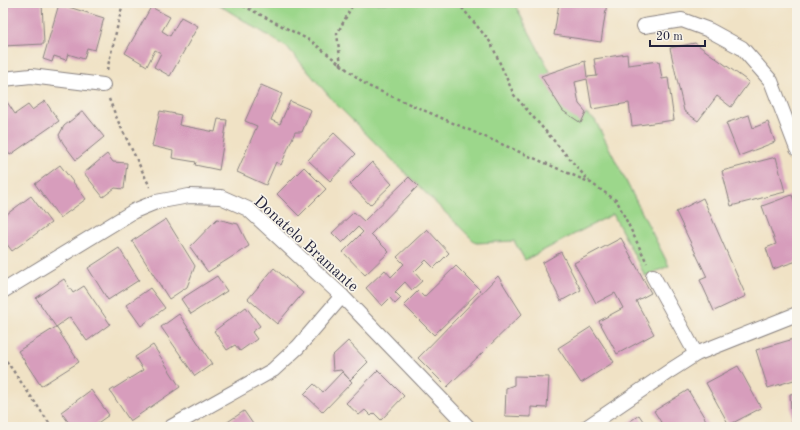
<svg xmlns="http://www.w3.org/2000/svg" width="800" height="430" font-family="'Old Standard TT',serif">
<rect width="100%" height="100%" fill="#f7f3e8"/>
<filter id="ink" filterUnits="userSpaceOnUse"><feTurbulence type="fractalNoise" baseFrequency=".025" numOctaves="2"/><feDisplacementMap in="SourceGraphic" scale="8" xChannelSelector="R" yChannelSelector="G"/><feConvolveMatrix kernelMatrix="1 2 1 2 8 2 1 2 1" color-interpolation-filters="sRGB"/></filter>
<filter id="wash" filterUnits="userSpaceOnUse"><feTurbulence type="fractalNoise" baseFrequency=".012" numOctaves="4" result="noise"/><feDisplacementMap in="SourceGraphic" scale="16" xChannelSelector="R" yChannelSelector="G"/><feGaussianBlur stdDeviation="0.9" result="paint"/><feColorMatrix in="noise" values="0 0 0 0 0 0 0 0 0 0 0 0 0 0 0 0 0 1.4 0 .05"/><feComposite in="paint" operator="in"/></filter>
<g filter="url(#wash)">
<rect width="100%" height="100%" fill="#f0e2c5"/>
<polygon fill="#9cd78b" stroke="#5f7c63" points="211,3 514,3 565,100 595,120 669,266 645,276 613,214 525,260 514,241 476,243 335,103 288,48 219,5"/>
<g id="blocks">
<g fill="#d79dbc">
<polygon points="3,3 42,3 44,44 3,46"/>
<polygon points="559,3 607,3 601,42 554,35"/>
<polygon points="59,4 104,18 95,50 87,48 84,59 68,54 66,60 54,56 52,62 43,59"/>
<polygon points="151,7 170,17 162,31 170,36 181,17 198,26 170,76 154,67 161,53 155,50 147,66 125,53"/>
<polygon points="695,43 749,82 731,107 717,96 698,121 684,111 670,48"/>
<polygon points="627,54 628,65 659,61 662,79 668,78 674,120 632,126 629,103 592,109 587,79 575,82 579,104 586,112 581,123 563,111 541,76 585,61 587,77 597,76 594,59"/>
<polygon points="261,85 282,94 271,120 280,124 290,101 311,110 302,132 295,132 281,165 276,162 266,185 237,172 257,126 245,121"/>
<polygon points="45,101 59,121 10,155 3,145 3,105 7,102 15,114 28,105 32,110"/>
<polygon points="83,111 104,137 76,160 63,143 59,135 64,126"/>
<polygon points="160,111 181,115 179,125 215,132 218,119 227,120 219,170 195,165 196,162 172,158 173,151 152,146"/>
<polygon points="749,115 753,128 768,122 775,142 739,156 726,123"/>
<polygon points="334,133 356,154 330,181 308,160"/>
<polygon points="107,154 113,162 127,163 124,189 115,188 103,197 84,173"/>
<polygon points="776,157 785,192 731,206 722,171"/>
<polygon points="372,162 392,184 370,205 350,184"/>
<polygon points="60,165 86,199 60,218 35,184"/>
<polygon points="304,167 326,189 299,216 277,194"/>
<polygon points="409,177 418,186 371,234 389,252 365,275 343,252 363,232 358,227 342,243 332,233 354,212 364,221"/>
<polygon points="792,195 797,209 797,261 773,269 766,248 776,244 762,206"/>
<polygon points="31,196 51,223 12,251 3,239 3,217"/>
<polygon points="703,198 746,296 714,311 700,280 707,277 676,212"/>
<polygon points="166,219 195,266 187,287 169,299 132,241"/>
<polygon points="217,219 238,224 249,246 208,272 190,247"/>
<polygon points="427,229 449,253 434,268 426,260 414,272 422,281 412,290 405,282 395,292 401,298 395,304 390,298 382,306 366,288 385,270 391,277 404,264 397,257"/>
<polygon points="621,238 651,293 636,301 654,334 617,354 599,321 623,308 615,293 596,303 574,263"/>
<polygon points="119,248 139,280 108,300 88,268"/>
<polygon points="561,252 581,290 561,301 542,263"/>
<polygon points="456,266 480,290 434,335 404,305 418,291 424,297"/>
<polygon points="274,268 303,293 277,324 248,299"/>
<polygon points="217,276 227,291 191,314 181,299"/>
<polygon points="498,276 522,314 447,387 418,358"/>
<polygon points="64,279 73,293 84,286 110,324 87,341 70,317 56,327 36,298"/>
<polygon points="150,288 165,308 141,326 126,305"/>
<polygon points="246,307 260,326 252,332 257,339 240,351 235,345 227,350 214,331"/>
<polygon points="179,314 212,364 195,376 161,327"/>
<polygon points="56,327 79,362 41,386 18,351"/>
<polygon points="591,327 614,362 581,383 558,348"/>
<polygon points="797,338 797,379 768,388 756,350"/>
<polygon points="348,341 368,362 350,380 341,370 333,371 332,356"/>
<polygon points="153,345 180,387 130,421 110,391 143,370 135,357"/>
<polygon points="738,366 761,408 729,425 706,383"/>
<polygon points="378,370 404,396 381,420 374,413 371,416 365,410 359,415 346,403"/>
<polygon points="342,372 352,382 323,412 304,394 314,384 323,392"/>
<polygon points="514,376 549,377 547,408 531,407 531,417 505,416 506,388 514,385"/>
<polygon points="91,390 109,415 92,427 72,427 61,412"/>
<polygon points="688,390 710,427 664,427 654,411"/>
<polygon points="797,393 797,427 792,427 790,394"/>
<polygon points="244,411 255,427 220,427"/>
<polygon points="639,415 647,427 622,427"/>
</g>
</g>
</g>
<g filter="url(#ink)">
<use href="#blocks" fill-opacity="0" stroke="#898280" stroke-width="1"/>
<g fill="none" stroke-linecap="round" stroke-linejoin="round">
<g stroke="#898280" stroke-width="16">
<g id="street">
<polyline points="644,26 682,20 709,30 742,48 771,81 797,149"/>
<polyline points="3,79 31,76 103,85"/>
<polyline points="653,276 696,354"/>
<polyline points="3,291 134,211 156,202 189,196 221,197 248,209 342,296 468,427"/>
<polyline points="171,427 273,370 298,347 342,296"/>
<polyline points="587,427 671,370 696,354 797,314"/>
</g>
</g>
<g stroke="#898280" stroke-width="2.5" stroke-dasharray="3 3" stroke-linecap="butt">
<polyline points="238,3 311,41 368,86 591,183 617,201 647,263"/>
<polyline points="415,3 416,4 419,3"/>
<polyline points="458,3 491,43 514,95 589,181"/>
<polyline points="341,65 337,34 352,6 356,3"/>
<polyline points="107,70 123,3"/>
<polyline points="109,99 118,121 150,187"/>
<polyline points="3,356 52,427"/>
</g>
<use href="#street" stroke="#fff" stroke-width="14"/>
</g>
</g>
<g text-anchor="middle" stroke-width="3.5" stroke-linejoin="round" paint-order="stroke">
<g font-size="16" fill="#22223b" stroke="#f7f3e8">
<text transform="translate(307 243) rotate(42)" y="6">Donatelo Bramante</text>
</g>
</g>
<rect width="800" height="430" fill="none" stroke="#f7f3e8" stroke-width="16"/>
<path d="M650 40v6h55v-6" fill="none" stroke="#22223b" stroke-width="2"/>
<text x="656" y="40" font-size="12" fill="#22223b" stroke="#f7f3e8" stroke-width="3" paint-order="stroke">20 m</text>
</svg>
